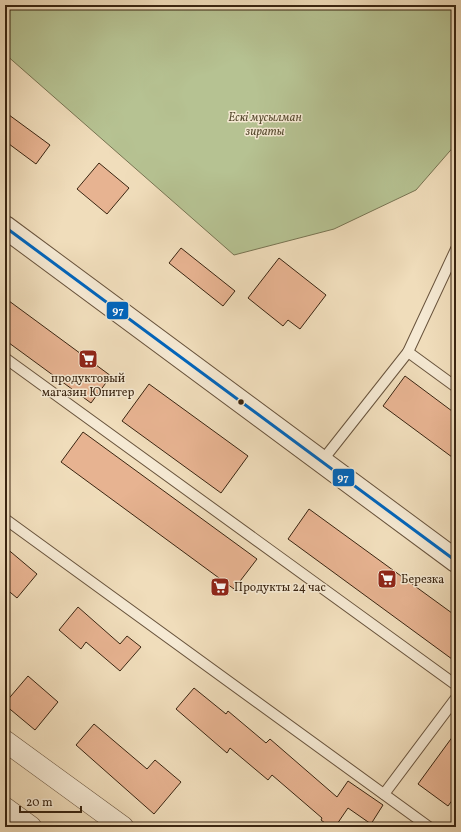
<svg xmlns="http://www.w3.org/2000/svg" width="461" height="832" font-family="Vollkorn,serif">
<rect width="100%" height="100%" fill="#f0ddbb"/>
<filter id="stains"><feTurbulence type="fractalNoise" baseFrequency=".005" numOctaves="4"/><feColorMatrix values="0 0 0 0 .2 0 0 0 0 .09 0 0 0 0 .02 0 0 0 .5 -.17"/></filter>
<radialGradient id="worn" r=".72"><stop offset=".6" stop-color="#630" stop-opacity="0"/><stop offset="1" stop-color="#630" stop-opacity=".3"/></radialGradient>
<polygon fill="#b6c292" stroke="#787452" points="5,5 456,5 456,144 416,190 334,229 234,255 5,54"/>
<g fill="#e7b391" stroke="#3a2511">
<polygon points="5,112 50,145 36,164 5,141"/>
<polygon points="99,163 129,188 107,214 77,189"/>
<polygon points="181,248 235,291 223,306 169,263"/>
<polygon points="279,258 326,295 300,329 288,320 283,326 248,298"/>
<polygon points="5,298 111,376 91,403 5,340"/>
<polygon points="405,376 456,414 456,460 383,406"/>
<polygon points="149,384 248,456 221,493 122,421"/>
<polygon points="83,432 257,559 234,589 61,462"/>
<polygon points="309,509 456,616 456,662 288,539"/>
<polygon points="5,547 37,574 17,598 5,588"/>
<polygon points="78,607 120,644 127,636 141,647 120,671 86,642 81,649 59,630"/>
<polygon points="28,676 58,702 35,730 5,705 5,703"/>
<polygon points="194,688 226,714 228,711 266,743 270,739 337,797 348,781 383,805 371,824 348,808 335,827 330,827 321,820 322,818 272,775 268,780 230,748 227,753 176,709"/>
<polygon points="94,724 147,769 155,760 181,782 154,814 76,745"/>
<polygon points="456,732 456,795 448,806 418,784"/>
</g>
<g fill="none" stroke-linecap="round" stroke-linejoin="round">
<g stroke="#68533c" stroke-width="12">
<g id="service">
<polyline points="408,352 456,387"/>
<polyline points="5,358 456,685"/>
<polyline points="322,461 408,352 456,249"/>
<polyline points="5,519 429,827"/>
<polyline points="384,794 456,698"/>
</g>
</g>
<g stroke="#68533c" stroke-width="22">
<g id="minor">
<polyline points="5,741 123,827"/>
<polyline points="5,808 31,827"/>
</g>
</g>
<g stroke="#68533c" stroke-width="24">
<polyline id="tertiary" points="5,227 456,561"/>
</g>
<use href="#service" stroke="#f5e9d3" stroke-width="10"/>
<use href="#minor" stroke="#f5e9d3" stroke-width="21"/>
<use href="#tertiary" stroke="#f5e9d3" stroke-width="22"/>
<g stroke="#f5e9d3" stroke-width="6">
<polyline id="bus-1" points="5,227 456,561"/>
</g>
<use href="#bus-1" stroke="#0065bd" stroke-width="3"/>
</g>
<defs>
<g id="supermarket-square" transform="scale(1)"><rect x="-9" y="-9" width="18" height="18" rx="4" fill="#8f2418" stroke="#f5e9d3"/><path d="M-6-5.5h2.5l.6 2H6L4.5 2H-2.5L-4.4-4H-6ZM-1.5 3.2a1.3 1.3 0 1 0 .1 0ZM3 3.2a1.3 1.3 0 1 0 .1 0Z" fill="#fff"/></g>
</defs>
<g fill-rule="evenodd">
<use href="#supermarket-square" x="88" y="359"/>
<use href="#supermarket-square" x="387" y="579"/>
<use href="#supermarket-square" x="220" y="587"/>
</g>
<circle fill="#3a2511" stroke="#f5e9d3" stroke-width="1.5" cx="241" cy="402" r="3.5"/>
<g text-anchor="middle" stroke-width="3" stroke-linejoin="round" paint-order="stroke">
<g font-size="12" font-style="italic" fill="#594c31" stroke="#f5e9d3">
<text x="265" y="121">Ескі мұсылман<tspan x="265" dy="14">зираты</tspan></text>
</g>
<g font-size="12" fill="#3a2511" stroke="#f5e9d3" text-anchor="start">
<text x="88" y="382" text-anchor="middle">продуктовый<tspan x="88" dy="14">магазин Юпитер</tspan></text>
<text x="401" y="583">Березка</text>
<text x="234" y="591">Продукты 24 час</text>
</g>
</g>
<g stroke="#f5e9d3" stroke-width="1.5">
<rect x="106" y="301" width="23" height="19" rx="4" fill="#0065bd"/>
<rect x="332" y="468" width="23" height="19" rx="4" fill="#0065bd"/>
</g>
<g font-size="11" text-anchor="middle" font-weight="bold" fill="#fff">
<text x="118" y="314">97</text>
<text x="343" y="481">97</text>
</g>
<rect width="461" height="832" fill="none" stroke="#f0ddbb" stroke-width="20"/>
<rect x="6" y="6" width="449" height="820" fill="none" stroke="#3a2511" stroke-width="2"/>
<rect x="10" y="10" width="441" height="812" fill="none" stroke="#3a2511"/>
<path d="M20 806v6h61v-6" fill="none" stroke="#3a2511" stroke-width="2"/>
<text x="26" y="806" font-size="12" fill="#3a2511" stroke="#f5e9d3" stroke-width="3" paint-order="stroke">20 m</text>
<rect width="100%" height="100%" filter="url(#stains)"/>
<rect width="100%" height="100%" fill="url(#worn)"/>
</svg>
